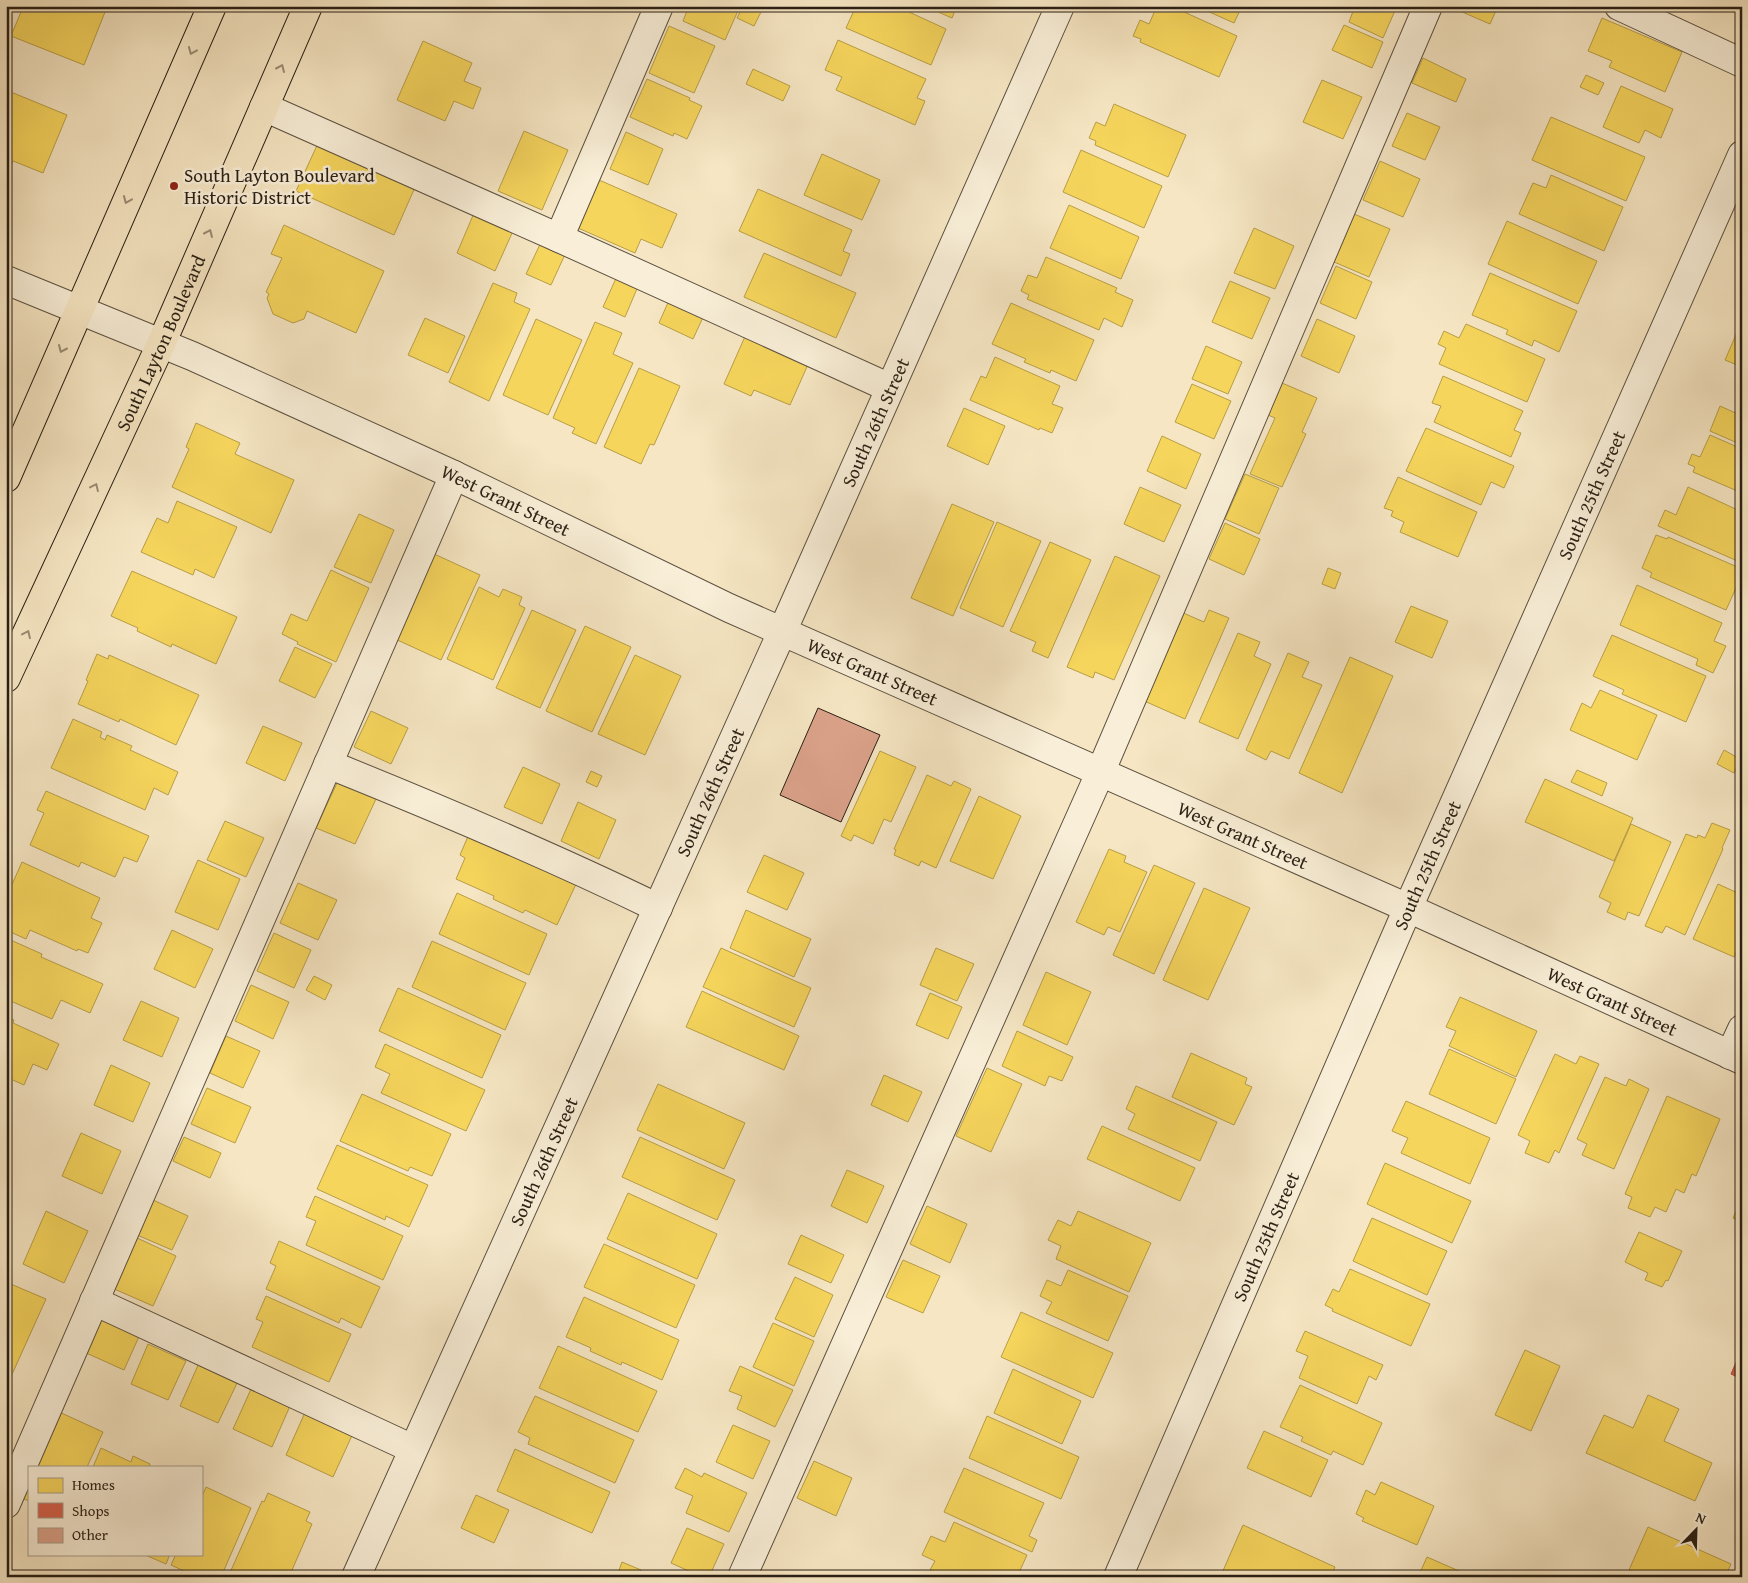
<svg xmlns="http://www.w3.org/2000/svg" width="1748" height="1583" font-family="'Gentium Book Plus',serif">
<rect width="100%" height="100%" fill="#f6e6c3"/>
<filter id="stains"><feTurbulence type="fractalNoise" baseFrequency=".004" numOctaves="4"/><feColorMatrix values="0 0 0 0 .2 0 0 0 0 .09 0 0 0 0 .02 0 0 0 .5 -.17"/></filter>
<radialGradient id="worn" r=".72"><stop offset=".6" stop-color="#630" stop-opacity="0"/><stop offset="1" stop-color="#630" stop-opacity=".3"/></radialGradient>
<g fill="#f6d55c" stroke="#b89e46">
<polygon points="22,6 91,6 105,12 84,65 11,36 23,7"/>
<polygon points="689,6 740,6 725,40 683,21"/>
<polygon points="743,6 749,6 761,12 754,26 737,18"/>
<polygon points="856,6 896,6 946,29 931,65 846,28"/>
<polygon points="924,6 957,6 952,18"/>
<polygon points="1157,6 1171,6 1237,36 1219,77 1140,42 1141,39 1133,36 1140,20 1149,24"/>
<polygon points="1196,6 1242,6 1234,23"/>
<polygon points="1355,6 1397,6 1383,38 1349,22"/>
<polygon points="1454,6 1498,6 1490,24 1453,8"/>
<polygon points="1602,18 1682,52 1665,92 1609,67 1612,61 1588,51"/>
<polygon points="1344,25 1383,42 1372,68 1332,50"/>
<polygon points="669,26 715,46 694,93 649,73"/>
<polygon points="838,40 926,79 917,98 925,101 915,125 836,90 842,77 825,70"/>
<polygon points="423,41 472,63 464,81 481,88 473,109 454,101 445,121 397,100"/>
<polygon points="1423,58 1466,79 1456,102 1412,83"/>
<polygon points="753,69 790,86 783,101 746,84"/>
<polygon points="1586,75 1604,83 1598,95 1580,87"/>
<polygon points="647,79 690,98 689,100 702,106 687,139 674,133 673,136 630,117"/>
<polygon points="1322,80 1362,97 1343,139 1303,122"/>
<polygon points="1621,86 1673,109 1661,138 1645,130 1639,143 1603,127"/>
<polygon points="6,90 67,115 43,173 13,161 12,164 6,162"/>
<polygon points="1114,104 1186,135 1168,177 1095,145 1096,141 1089,138 1096,122 1105,126"/>
<polygon points="1407,113 1440,127 1425,160 1392,146"/>
<polygon points="1551,117 1645,157 1626,201 1532,160"/>
<polygon points="524,131 568,150 542,210 498,191"/>
<polygon points="626,132 663,149 648,185 610,169"/>
<polygon points="320,139 416,185 394,235 296,191"/>
<polygon points="1081,150 1162,186 1144,228 1063,192"/>
<polygon points="822,154 880,180 862,220 804,195"/>
<polygon points="1380,161 1420,179 1403,217 1363,200"/>
<polygon points="1551,175 1623,207 1604,251 1519,214 1533,183 1546,188"/>
<polygon points="599,180 677,214 662,248 641,239 635,253 578,228"/>
<polygon points="758,189 852,230 843,251 850,254 841,276 739,231"/>
<polygon points="1069,205 1139,237 1121,279 1050,248"/>
<polygon points="474,213 513,231 495,271 457,253"/>
<polygon points="1354,214 1390,229 1369,277 1334,262"/>
<polygon points="1507,221 1597,261 1578,304 1488,264"/>
<polygon points="284,225 384,271 356,333 307,311 304,319 293,323 273,314 267,298 269,294 266,292 282,258 271,254"/>
<polygon points="1254,228 1294,246 1275,289 1234,273"/>
<polygon points="543,238 568,248 551,285 526,274"/>
<polygon points="764,253 856,293 836,338 744,297"/>
<polygon points="1046,257 1117,288 1115,292 1133,300 1122,327 1104,318 1099,330 1027,299 1029,295 1021,291 1028,275 1037,278"/>
<polygon points="1336,266 1372,282 1356,319 1320,303"/>
<polygon points="1490,273 1577,311 1559,352 1534,340 1532,346 1506,334 1508,330 1472,315"/>
<polygon points="618,274 639,284 625,317 603,307"/>
<polygon points="1230,281 1270,298 1252,339 1212,322"/>
<polygon points="493,283 517,293 514,302 530,309 489,401 449,382"/>
<polygon points="670,298 705,313 693,339 659,323"/>
<polygon points="1011,303 1094,340 1076,381 1051,370 1050,373 1024,362 1026,359 992,344"/>
<polygon points="425,318 465,336 448,373 408,355"/>
<polygon points="536,319 582,340 548,415 503,395"/>
<polygon points="1317,319 1355,336 1339,373 1301,356"/>
<polygon points="1742,321 1742,367 1725,360"/>
<polygon points="595,322 622,333 613,354 633,363 596,444 572,433 575,428 553,418"/>
<polygon points="1466,324 1545,359 1527,402 1439,364 1446,348 1438,344 1444,331 1459,338"/>
<polygon points="747,332 810,360 790,405 754,390 751,396 724,384"/>
<polygon points="1206,346 1242,362 1228,394 1192,379"/>
<polygon points="995,357 1060,386 1052,404 1063,408 1052,433 1040,428 1039,430 970,400 981,376 986,378"/>
<polygon points="639,368 680,386 654,445 650,444 641,464 604,447"/>
<polygon points="1443,376 1523,411 1514,430 1521,433 1511,457 1434,422 1441,406 1432,403"/>
<polygon points="1282,383 1317,398 1302,432 1306,434 1282,487 1250,474 1275,418 1268,415"/>
<polygon points="1192,384 1231,401 1214,439 1175,422"/>
<polygon points="1720,406 1740,415 1742,411 1742,445 1710,431"/>
<polygon points="964,408 1005,426 988,465 947,446"/>
<polygon points="196,423 240,443 235,454 294,480 271,533 172,487 189,449 186,447"/>
<polygon points="1426,428 1514,466 1504,488 1491,482 1481,505 1406,471"/>
<polygon points="1710,435 1742,449 1742,493 1693,472 1695,467 1688,464 1692,454 1700,457"/>
<polygon points="1162,436 1201,454 1186,489 1147,471"/>
<polygon points="1245,474 1279,488 1259,534 1225,519"/>
<polygon points="1398,477 1477,512 1458,557 1400,532 1404,522 1391,516 1393,511 1384,508"/>
<polygon points="1140,487 1181,505 1164,542 1124,524"/>
<polygon points="1688,487 1742,512 1742,563 1658,526 1665,510 1676,515"/>
<polygon points="177,501 237,527 214,578 195,569 193,575 141,552 157,518 168,523"/>
<polygon points="952,504 994,522 953,616 911,598"/>
<polygon points="359,514 394,530 371,583 334,567"/>
<polygon points="997,522 1041,541 1003,627 960,608"/>
<polygon points="1225,523 1260,539 1244,575 1209,559"/>
<polygon points="1656,535 1667,539 1668,537 1742,569 1742,575 1726,610 1650,577 1652,573 1642,568"/>
<polygon points="1050,542 1091,560 1048,658 1032,651 1036,642 1010,631"/>
<polygon points="432,553 480,575 441,660 393,638"/>
<polygon points="1115,556 1160,576 1114,680 1095,672 1093,678 1067,667"/>
<polygon points="1328,568 1341,573 1335,589 1322,584"/>
<polygon points="331,570 369,588 336,662 297,644 298,642 282,634 291,614 307,621"/>
<polygon points="132,571 237,617 216,664 172,644 171,647 137,631 138,628 111,616"/>
<polygon points="1637,585 1722,623 1714,641 1726,646 1713,673 1696,665 1698,659 1620,625"/>
<polygon points="479,587 499,597 503,589 522,597 519,605 525,608 493,680 447,659"/>
<polygon points="1411,606 1448,621 1432,658 1395,642"/>
<polygon points="532,610 576,630 540,708 496,688"/>
<polygon points="1209,610 1229,618 1185,719 1142,700 1181,612 1204,622"/>
<polygon points="585,626 631,647 592,732 546,711"/>
<polygon points="1238,633 1260,642 1254,656 1271,664 1238,739 1199,722"/>
<polygon points="1612,635 1706,676 1686,722 1622,694 1624,690 1593,676"/>
<polygon points="295,647 332,664 315,698 279,681"/>
<polygon points="1288,653 1309,662 1302,677 1322,685 1289,759 1271,751 1266,760 1246,750"/>
<polygon points="97,654 108,659 109,655 199,695 176,745 120,719 119,722 78,704 88,681 86,680"/>
<polygon points="635,655 681,676 645,755 598,734"/>
<polygon points="1350,657 1393,676 1342,793 1299,773"/>
<polygon points="1600,690 1657,715 1637,760 1570,730 1582,703 1591,708"/>
<polygon points="371,711 408,728 391,764 354,747"/>
<polygon points="73,719 102,732 100,737 105,740 107,735 132,746 130,750 178,772 168,795 154,788 145,810 51,768"/>
<polygon points="263,726 302,743 285,781 246,763"/>
<polygon points="1724,750 1740,759 1734,773 1717,764"/>
<polygon points="880,751 916,767 891,822 884,819 873,844 854,835 851,841 841,836"/>
<polygon points="523,767 560,784 542,824 504,807"/>
<polygon points="1577,770 1607,783 1602,796 1571,782"/>
<polygon points="591,771 602,776 597,787 586,782"/>
<polygon points="927,775 951,786 954,781 971,789 936,868 921,861 919,866 894,855 896,850 894,849"/>
<polygon points="1545,779 1633,818 1614,861 1525,822"/>
<polygon points="338,781 376,799 355,844 316,828"/>
<polygon points="46,791 149,836 137,862 124,857 115,877 81,862 79,867 30,845 44,813 37,810"/>
<polygon points="979,796 1021,816 993,879 950,861"/>
<polygon points="578,802 616,820 599,859 561,841"/>
<polygon points="225,821 264,838 246,877 207,860"/>
<polygon points="1712,823 1730,830 1722,848 1723,849 1685,935 1666,926 1662,933 1645,926 1686,834 1697,838 1698,835 1705,838"/>
<polygon points="1631,824 1671,842 1639,916 1628,912 1625,920 1607,912 1611,903 1599,897"/>
<polygon points="469,834 577,882 557,925 525,910 523,913 493,899 494,896 456,879 465,858 460,855"/>
<polygon points="1109,849 1126,856 1124,862 1147,872 1120,932 1108,927 1104,935 1076,922"/>
<polygon points="764,855 804,873 787,910 747,892"/>
<polygon points="198,860 240,879 218,930 175,912"/>
<polygon points="22,862 100,898 91,918 102,923 88,953 78,949 77,951 30,930 26,939 6,930 6,898"/>
<polygon points="1154,865 1195,883 1154,974 1113,955"/>
<polygon points="298,883 337,900 318,940 280,923"/>
<polygon points="1718,884 1742,895 1742,938 1734,957 1693,939"/>
<polygon points="1204,888 1250,908 1208,1000 1163,980"/>
<polygon points="457,893 547,934 529,975 439,934"/>
<polygon points="746,910 811,939 794,977 730,948"/>
<polygon points="172,930 213,949 195,988 154,969"/>
<polygon points="274,933 311,950 294,988 257,971"/>
<polygon points="6,938 42,954 41,957 103,984 90,1013 61,1000 52,1019 6,999"/>
<polygon points="432,941 526,983 505,1030 412,987"/>
<polygon points="721,948 811,988 794,1027 703,987"/>
<polygon points="936,948 974,964 957,1001 920,985"/>
<polygon points="1046,972 1091,992 1067,1045 1023,1025"/>
<polygon points="314,976 332,985 325,1000 306,990"/>
<polygon points="251,985 289,1002 273,1039 235,1021"/>
<polygon points="398,988 501,1035 482,1078 379,1031"/>
<polygon points="702,991 799,1036 784,1070 686,1027"/>
<polygon points="930,993 962,1007 948,1039 916,1025"/>
<polygon points="1460,997 1537,1031 1516,1077 1449,1046 1456,1031 1446,1027"/>
<polygon points="141,1001 179,1018 162,1057 123,1040"/>
<polygon points="6,1016 14,1020 13,1023 59,1044 47,1070 33,1064 24,1085 6,1077"/>
<polygon points="1017,1031 1073,1057 1062,1081 1049,1076 1045,1086 1002,1066"/>
<polygon points="226,1036 260,1051 243,1088 210,1073"/>
<polygon points="385,1044 485,1090 466,1131 381,1093 390,1074 375,1067"/>
<polygon points="1449,1049 1516,1079 1496,1124 1429,1094"/>
<polygon points="1191,1053 1247,1078 1245,1084 1252,1087 1234,1125 1172,1097"/>
<polygon points="1555,1054 1576,1064 1580,1056 1599,1064 1559,1153 1555,1150 1549,1163 1525,1153 1530,1141 1518,1135"/>
<polygon points="111,1065 150,1083 133,1122 94,1105"/>
<polygon points="987,1068 1022,1084 991,1152 956,1136"/>
<polygon points="884,1075 922,1092 908,1122 871,1105"/>
<polygon points="1605,1077 1626,1086 1629,1079 1649,1089 1614,1169 1582,1155 1587,1144 1577,1139"/>
<polygon points="658,1084 745,1123 724,1169 637,1130"/>
<polygon points="1136,1086 1217,1122 1200,1161 1128,1129 1135,1114 1126,1109"/>
<polygon points="207,1088 251,1107 235,1143 191,1124"/>
<polygon points="362,1094 451,1134 432,1176 410,1167 408,1171 340,1141"/>
<polygon points="1667,1096 1720,1119 1696,1176 1692,1174 1684,1193 1676,1189 1666,1212 1655,1207 1650,1217 1628,1208 1632,1197 1625,1194"/>
<polygon points="1406,1101 1490,1138 1470,1184 1401,1153 1408,1138 1392,1131"/>
<polygon points="1102,1126 1195,1168 1180,1201 1087,1159"/>
<polygon points="81,1133 121,1151 102,1194 62,1176"/>
<polygon points="184,1137 221,1153 210,1178 173,1161"/>
<polygon points="640,1137 735,1180 717,1220 622,1177"/>
<polygon points="337,1145 428,1185 409,1227 386,1216 385,1220 317,1189"/>
<polygon points="1385,1163 1471,1201 1452,1243 1367,1204"/>
<polygon points="847,1170 884,1186 867,1223 831,1206"/>
<polygon points="628,1193 717,1234 697,1279 607,1239"/>
<polygon points="315,1196 403,1236 383,1280 306,1245 316,1221 306,1217"/>
<polygon points="1742,1198 1742,1222 1733,1218"/>
<polygon points="153,1200 188,1216 172,1250 137,1235"/>
<polygon points="927,1206 967,1224 950,1263 910,1244"/>
<polygon points="46,1211 88,1231 64,1283 23,1264"/>
<polygon points="1078,1211 1151,1243 1129,1292 1056,1259 1061,1246 1048,1240 1058,1220 1071,1226"/>
<polygon points="1372,1218 1447,1251 1427,1295 1353,1261"/>
<polygon points="1639,1232 1682,1251 1668,1281 1666,1280 1662,1287 1645,1280 1648,1273 1625,1262"/>
<polygon points="801,1235 844,1255 831,1283 788,1264"/>
<polygon points="135,1237 176,1256 153,1306 112,1288"/>
<polygon points="279,1241 380,1287 361,1328 341,1318 339,1323 266,1289 276,1266 270,1263"/>
<polygon points="604,1244 695,1285 676,1328 584,1287"/>
<polygon points="903,1260 940,1276 923,1313 886,1297"/>
<polygon points="1350,1269 1430,1304 1411,1346 1332,1311 1333,1309 1325,1305 1333,1289 1339,1292"/>
<polygon points="1068,1270 1128,1296 1108,1341 1046,1313 1052,1302 1040,1296 1047,1280 1061,1286"/>
<polygon points="795,1277 833,1295 814,1337 775,1319"/>
<polygon points="6,1282 46,1299 9,1381 6,1379"/>
<polygon points="266,1296 351,1334 329,1382 252,1347 263,1322 256,1319"/>
<polygon points="584,1297 679,1340 662,1380 622,1362 621,1365 590,1351 591,1348 566,1337"/>
<polygon points="1021,1312 1113,1353 1093,1398 1001,1357"/>
<polygon points="101,1313 141,1332 124,1370 84,1352"/>
<polygon points="773,1323 814,1341 794,1386 753,1367"/>
<polygon points="1305,1331 1383,1365 1376,1380 1369,1376 1357,1404 1299,1378 1308,1356 1296,1351"/>
<polygon points="148,1344 186,1361 168,1400 131,1384"/>
<polygon points="558,1346 657,1391 638,1432 539,1388"/>
<polygon points="1525,1350 1560,1366 1531,1431 1495,1415"/>
<polygon points="199,1363 238,1381 218,1423 180,1406"/>
<polygon points="740,1366 793,1390 775,1427 737,1409 742,1396 729,1391"/>
<polygon points="1013,1369 1081,1401 1062,1444 994,1413"/>
<polygon points="1300,1385 1382,1423 1363,1465 1333,1451 1331,1455 1301,1441 1303,1437 1280,1427"/>
<polygon points="251,1389 290,1406 272,1447 233,1429"/>
<polygon points="1648,1395 1679,1409 1664,1441 1712,1463 1695,1501 1586,1453 1604,1415 1633,1428"/>
<polygon points="535,1396 634,1440 615,1483 528,1444 530,1438 518,1432"/>
<polygon points="307,1408 355,1429 333,1477 286,1455"/>
<polygon points="57,1411 103,1432 87,1467 32,1467"/>
<polygon points="987,1416 1079,1457 1061,1499 969,1458"/>
<polygon points="733,1425 770,1441 753,1479 716,1462"/>
<polygon points="1264,1431 1328,1460 1311,1497 1247,1468"/>
<polygon points="101,1448 131,1462 133,1456 150,1464 149,1467 93,1467"/>
<polygon points="515,1449 610,1492 592,1533 497,1491"/>
<polygon points="814,1461 852,1478 836,1516 797,1498"/>
<polygon points="685,1468 702,1477 704,1473 747,1493 729,1532 686,1513 693,1496 675,1488"/>
<polygon points="964,1468 1044,1503 1029,1536 1037,1540 1032,1552 944,1512"/>
<polygon points="29,1475 29,1501 19,1497"/>
<polygon points="1381,1482 1434,1506 1417,1545 1362,1521 1364,1518 1356,1514 1366,1490 1375,1495"/>
<polygon points="206,1487 251,1508 221,1577 197,1577 171,1565 176,1554 201,1554 201,1499"/>
<polygon points="268,1493 310,1512 306,1521 312,1524 289,1577 228,1577 262,1501 264,1502"/>
<polygon points="476,1495 509,1510 494,1543 461,1528"/>
<polygon points="954,1522 1027,1555 1017,1577 946,1577 930,1570 935,1561 922,1555 931,1536 945,1542"/>
<polygon points="1243,1525 1335,1567 1331,1577 1230,1577 1222,1573"/>
<polygon points="1648,1527 1731,1564 1725,1577 1643,1577 1629,1570"/>
<polygon points="687,1528 724,1544 709,1577 702,1577 671,1563"/>
<polygon points="143,1554 170,1554 166,1564"/>
<polygon points="1427,1557 1466,1574 1465,1577 1418,1577"/>
<polygon points="622,1562 641,1570 638,1577 626,1577 618,1573"/>
</g>
<polygon fill="#d6604d" stroke="#a24c3c" points="1742,1349 1742,1379 1731,1374"/>
<polygon fill="#dca38b" stroke="#291f14" points="818,708 880,735 841,822 780,795"/>
<g fill="none" stroke-linecap="round" stroke-linejoin="round">
<g stroke="#5c5140" stroke-width="30">
<g id="minor">
<polyline points="1619,6 1742,63"/>
<polyline points="264,107 559,238 890,388"/>
<polyline points="559,238 659,6"/>
<path id="s1" d="M6,280L192,356L454,475L729,608L1408,908L1742,1060"/>
<path d="M328,764C440,809 549,855 658,908"/>
<polyline points="1730,1055 1742,1029"/>
<polyline points="94,1301 413,1449"/>
<polyline points="6,1504 454,475"/>
<path id="s2" d="M356,1577L782,632L1060,6"/>
<polyline points="742,1577 1100,773 1428,6"/>
<path id="s3" d="M1118,1577L1408,908L1742,155"/>
</g>
</g>
<g stroke="#291f14" stroke-width="30">
<g id="major">
<polyline points="6,478 212,6"/>
<path id="s4" d="M6,678L162,342L308,6"/>
</g>
</g>
<use href="#minor" stroke="#f9efd8" stroke-width="28"/>
<use href="#major" stroke="#f6e6c3" stroke-width="28"/>
</g>
<defs><path id="oneway-chevron" d="M-2-3.5L2.5 0L-2 3.5" fill="none" stroke-width="1.6" stroke-linecap="round" stroke-linejoin="round" transform="scale(1.25)"/></defs>
<g stroke="#9a8c74">
<use href="#oneway-chevron" transform="translate(192 51) rotate(113)"/>
<use href="#oneway-chevron" transform="translate(281 68) rotate(-66)"/>
<use href="#oneway-chevron" transform="translate(127 200) rotate(113)"/>
<use href="#oneway-chevron" transform="translate(209 233) rotate(-66)"/>
<use href="#oneway-chevron" transform="translate(62 349) rotate(114)"/>
<use href="#oneway-chevron" transform="translate(95 487) rotate(-65)"/>
<use href="#oneway-chevron" transform="translate(27 634) rotate(-65)"/>
</g>
<circle fill="#8f2418" stroke="#f9efd8" stroke-width="2" cx="174" cy="186" r="5"/>
<g text-anchor="middle" stroke-width="5" stroke-linejoin="round" paint-order="stroke">
<g font-size="19" fill="#291f14" stroke="#f9efd8" text-anchor="start">
<text x="184" y="182">South Layton Boulevard<tspan x="184" dy="22">Historic District</tspan></text>
</g>
<g font-size="19" fill="#291f14" stroke="#f9efd8">
<text dy="7" stroke="none"><textPath href="#s4" startOffset="369">South Layton Boulevard</textPath></text>
<text dy="7" stroke="none"><textPath href="#s2" startOffset="1266">South 26th Street</textPath></text>
<text dy="7" stroke="none"><textPath href="#s3" startOffset="1181">South 25th Street</textPath></text>
<text dy="7" stroke="none"><textPath href="#s1" startOffset="546">West Grant Street</textPath></text>
<text dy="7" stroke="none"><textPath href="#s1" startOffset="951">West Grant Street</textPath></text>
<text dy="7" stroke="none"><textPath href="#s2" startOffset="861">South 26th Street</textPath></text>
<text dy="7" stroke="none"><textPath href="#s1" startOffset="1356">West Grant Street</textPath></text>
<text dy="7" stroke="none"><textPath href="#s3" startOffset="776">South 25th Street</textPath></text>
<text dy="7" stroke="none"><textPath href="#s1" startOffset="1761">West Grant Street</textPath></text>
<text dy="7" stroke="none"><textPath href="#s2" startOffset="456">South 26th Street</textPath></text>
<text dy="7" stroke="none"><textPath href="#s3" startOffset="371">South 25th Street</textPath></text>
</g>
</g>
<rect width="1748" height="1583" fill="none" stroke="#f6e6c3" stroke-width="25"/>
<rect x="8" y="8" width="1733" height="1568" fill="none" stroke="#291f14" stroke-width="2.5"/>
<rect x="12" y="12" width="1723" height="1558" fill="none" stroke="#291f14"/>
<rect x="28" y="1466" width="175" height="90" fill="#f9efd8" stroke="#a69c8a"/>
<rect x="38" y="1478" width="25" height="15" fill="#f6d55c" stroke="#a69c8a"/>
<text x="72" y="1490" font-size="15" fill="#291f14">Homes</text>
<rect x="38" y="1503" width="25" height="15" fill="#d6604d" stroke="#a69c8a"/>
<text x="72" y="1516" font-size="15" fill="#291f14">Shops</text>
<rect x="38" y="1528" width="25" height="15" fill="#dca38b" stroke="#a69c8a"/>
<text x="72" y="1540" font-size="15" fill="#291f14">Other</text>
<g transform="translate(1696 1530) rotate(23)" stroke="#f9efd8" stroke-width="4" paint-order="stroke">
<path d="M0-4L9 19L0 12L-9 19Z" fill="#291f14"/>
<text y="-8" font-size="14" font-weight="bold" text-anchor="middle" fill="#291f14">N</text>
</g>
<rect width="100%" height="100%" filter="url(#stains)"/>
<rect width="100%" height="100%" fill="url(#worn)"/>
</svg>
